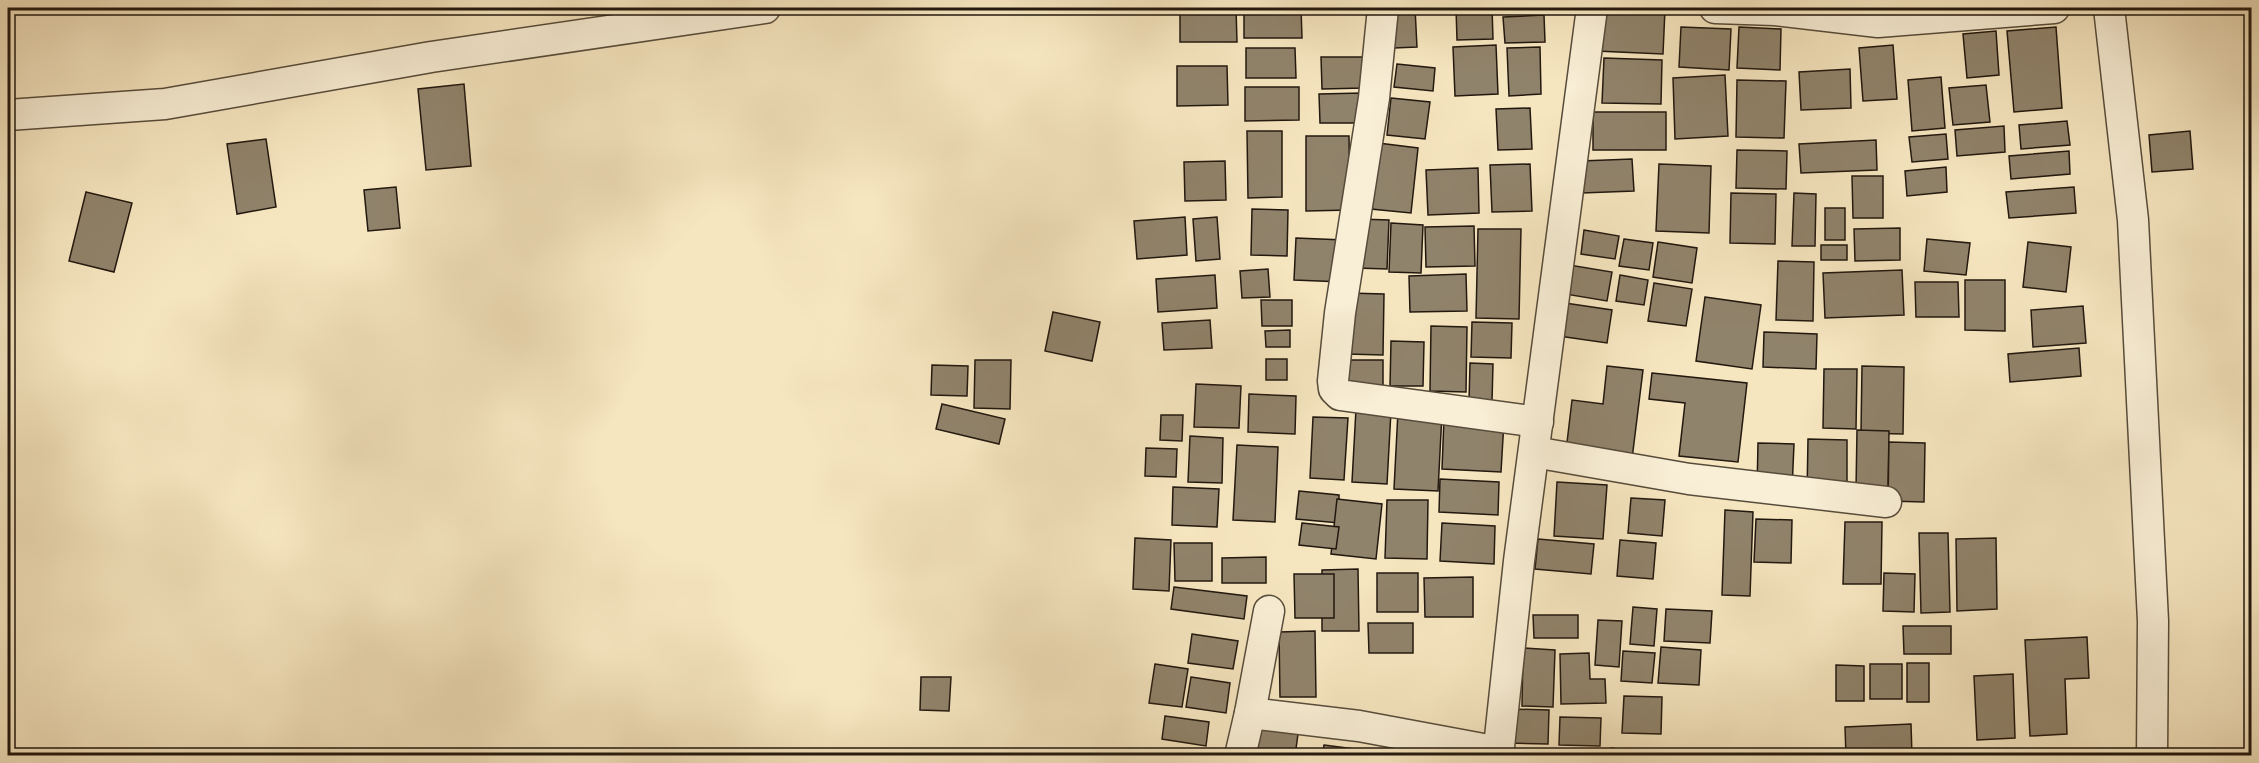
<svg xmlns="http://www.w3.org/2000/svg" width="2259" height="763" font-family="'Sorts Mill Goudy',serif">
<rect width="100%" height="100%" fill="#f6e6c0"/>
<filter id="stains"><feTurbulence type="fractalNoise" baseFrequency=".00333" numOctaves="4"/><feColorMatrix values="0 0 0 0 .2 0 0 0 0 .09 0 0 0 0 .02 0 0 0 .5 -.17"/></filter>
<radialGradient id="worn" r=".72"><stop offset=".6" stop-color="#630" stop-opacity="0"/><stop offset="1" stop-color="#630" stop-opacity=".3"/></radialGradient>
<g fill="#90836b" stroke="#22180f" stroke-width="1.5">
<polygon points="1180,8 1236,8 1237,42 1180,42"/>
<polygon points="1244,8 1301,8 1302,38 1244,38"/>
<polygon points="1392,8 1415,8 1417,47 1394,48"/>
<polygon points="1456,8 1492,8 1493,39 1457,40"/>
<polygon points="1597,8 1665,9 1663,54 1596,51"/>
<polygon points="1544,15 1545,42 1505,43 1503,17"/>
<polygon points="1681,27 1731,29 1729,70 1679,67"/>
<polygon points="1739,27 1781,29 1780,70 1737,68"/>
<polygon points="2056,27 2062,108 2014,112 2007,31"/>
<polygon points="1996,31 1999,75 1967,78 1963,34"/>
<polygon points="8,41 11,86 8,86"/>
<polygon points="1496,45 1498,94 1455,96 1453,47"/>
<polygon points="1893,45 1897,99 1863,101 1859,48"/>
<polygon points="1540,47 1541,94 1509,96 1507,48"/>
<polygon points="1246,48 1295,48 1296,78 1246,78"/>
<polygon points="1321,57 1364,57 1364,88 1322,89"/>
<polygon points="1604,58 1662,60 1661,104 1602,103"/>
<polygon points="1397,64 1435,68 1433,91 1394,87"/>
<polygon points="1177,66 1227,66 1228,105 1177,106"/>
<polygon points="1850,69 1851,108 1801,110 1799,72"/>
<polygon points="1725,75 1728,136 1675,139 1673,78"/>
<polygon points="1941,77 1945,128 1912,131 1908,80"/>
<polygon points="1737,80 1786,81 1784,138 1736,137"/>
<polygon points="464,84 471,166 426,170 418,89"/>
<polygon points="1986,85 1990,122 1953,125 1949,88"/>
<polygon points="1245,87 1299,87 1299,120 1245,121"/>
<polygon points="1362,93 1362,123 1320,123 1319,94"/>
<polygon points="1391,98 1430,102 1425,139 1387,135"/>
<polygon points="1530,108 1532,149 1498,150 1496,109"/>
<rect x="1593" y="112" width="73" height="38"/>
<polygon points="2067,121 2070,145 2021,149 2019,125"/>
<polygon points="2004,126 2005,152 1957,156 1955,130"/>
<polygon points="1247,131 1282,131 1282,197 1248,198"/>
<polygon points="2190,131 2193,169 2152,172 2149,135"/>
<polygon points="1946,134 1948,159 1912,162 1909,137"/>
<polygon points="1306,136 1349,136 1350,210 1306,211"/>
<polygon points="266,139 276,207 237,214 227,144"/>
<polygon points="1876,140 1877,170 1801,173 1799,144"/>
<polygon points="1378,143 1418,148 1411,213 1371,209"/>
<polygon points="1737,150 1787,151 1786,189 1736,188"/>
<polygon points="2069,151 2070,174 2011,179 2009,156"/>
<polygon points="1632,159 1634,191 1582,193 1581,161"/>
<polygon points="1225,161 1226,200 1185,201 1184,162"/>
<polygon points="1530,164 1532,211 1492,212 1490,165"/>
<polygon points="1659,164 1711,166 1709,233 1656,231"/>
<polygon points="1946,167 1947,192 1907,196 1905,171"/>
<polygon points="1478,168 1479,213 1428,215 1426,170"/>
<polygon points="1852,176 1883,176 1883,218 1853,218"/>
<polygon points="396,187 400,228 368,231 364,190"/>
<polygon points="2074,187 2076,213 2009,218 2006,192"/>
<polygon points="86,192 132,203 114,272 69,261"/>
<polygon points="1731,193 1776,194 1775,244 1730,243"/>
<polygon points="1794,193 1816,194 1815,246 1792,246"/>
<rect x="1825" y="208" width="20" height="32"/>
<polygon points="1252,209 1288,210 1287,256 1251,255"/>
<polygon points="1185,217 1187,255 1137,259 1134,221"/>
<polygon points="1217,217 1220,259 1196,261 1193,219"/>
<polygon points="1358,219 1389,220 1387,269 1356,268"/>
<polygon points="1391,223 1423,225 1421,273 1389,272"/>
<polygon points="1474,226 1475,266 1426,267 1425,227"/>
<polygon points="1900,228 1900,260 1855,261 1854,229"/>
<polygon points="1478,229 1521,229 1519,319 1476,318"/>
<polygon points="1584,230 1619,236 1615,259 1581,254"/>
<polygon points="1296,238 1344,240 1343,282 1294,280"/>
<polygon points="1624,239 1653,243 1649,270 1619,266"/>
<polygon points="1927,239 1970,243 1966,275 1924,271"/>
<polygon points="1658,242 1697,248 1692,283 1653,277"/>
<polygon points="2028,242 2071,247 2066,292 2023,287"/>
<rect x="1821" y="245" width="26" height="15"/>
<polygon points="1778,261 1814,262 1813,321 1776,320"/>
<polygon points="1569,265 1612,272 1607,301 1565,294"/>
<polygon points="1268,269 1270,297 1242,298 1240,271"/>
<polygon points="1902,270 1904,315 1825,318 1823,273"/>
<polygon points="1466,274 1467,311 1410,312 1409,276"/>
<polygon points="1215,275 1217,308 1158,312 1156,279"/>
<polygon points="1620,275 1648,280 1644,305 1616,301"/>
<polygon points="1965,280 2005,280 2005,331 1965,330"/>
<polygon points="1915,282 1958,282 1959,317 1916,317"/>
<polygon points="1654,283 1692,289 1686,326 1648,321"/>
<polygon points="1348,293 1384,294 1383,355 1347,354"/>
<polygon points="1705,297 1761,305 1752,369 1696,361"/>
<polygon points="1261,300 1292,300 1292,326 1262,326"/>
<polygon points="1565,303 1612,310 1607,343 1559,336"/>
<polygon points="2083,306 2086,343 2033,347 2031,310"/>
<polygon points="1053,312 1100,322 1092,361 1045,351"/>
<polygon points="1210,320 1212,348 1164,350 1162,323"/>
<polygon points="1472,322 1512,323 1511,358 1471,357"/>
<polygon points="1431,326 1467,327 1466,392 1430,391"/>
<polygon points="1290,330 1290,347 1266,347 1265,331"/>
<polygon points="1764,332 1817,334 1816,369 1763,367"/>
<polygon points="1391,341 1424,342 1423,386 1390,386"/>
<polygon points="2079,348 2081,376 2010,382 2008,354"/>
<rect x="1266" y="359" width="21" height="21"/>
<polygon points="975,360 1011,360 1010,409 974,408"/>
<polygon points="1340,360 1383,360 1383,388 1339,387"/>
<polygon points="1470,363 1493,364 1492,402 1469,402"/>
<polygon points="932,365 968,366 967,396 931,395"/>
<polygon points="1607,366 1643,370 1632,459 1566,451 1572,400 1603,404"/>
<polygon points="1862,366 1904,367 1903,434 1861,433"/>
<polygon points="1824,369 1857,369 1856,429 1823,428"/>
<polygon points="1652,373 1747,383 1738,462 1679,456 1685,403 1649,399"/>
<polygon points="1196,384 1241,386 1239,428 1194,427"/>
<polygon points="1249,394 1296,396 1295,434 1248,432"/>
<polygon points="942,404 1005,419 999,444 936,429"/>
<polygon points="1356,409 1391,411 1387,484 1352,482"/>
<polygon points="1398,411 1442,413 1438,491 1394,489"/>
<polygon points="1161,415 1183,415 1182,441 1160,440"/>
<polygon points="1313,417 1348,418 1344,480 1310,478"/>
<polygon points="1444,418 1504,421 1501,472 1442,469"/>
<polygon points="1857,430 1889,431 1888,490 1856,489"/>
<polygon points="1190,436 1223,438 1222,483 1188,482"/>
<polygon points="1808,439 1847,440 1847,495 1807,494"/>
<polygon points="1889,442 1925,443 1924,502 1888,501"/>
<polygon points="1758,443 1794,444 1792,490 1757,489"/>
<polygon points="1237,445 1278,447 1275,522 1233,520"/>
<polygon points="1146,448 1177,449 1176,477 1145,476"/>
<polygon points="1440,479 1499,482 1498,515 1439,512"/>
<polygon points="1557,482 1607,485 1603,539 1554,536"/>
<polygon points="1173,487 1219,489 1217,527 1172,525"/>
<polygon points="1299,491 1339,495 1339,523 1296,519"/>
<polygon points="1631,498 1665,500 1662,536 1628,533"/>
<polygon points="1337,499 1382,504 1376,559 1331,554"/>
<polygon points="1387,500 1428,500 1427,559 1385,558"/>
<polygon points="1725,510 1753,512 1750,596 1722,595"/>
<polygon points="1756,519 1792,520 1791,563 1754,562"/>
<polygon points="1845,522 1882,522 1881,584 1843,584"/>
<polygon points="1302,523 1339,527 1336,549 1299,545"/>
<polygon points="1442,523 1495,526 1494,564 1440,561"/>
<polygon points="1919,533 1948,533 1950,612 1921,613"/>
<polygon points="1135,538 1171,540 1169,591 1133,589"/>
<polygon points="1996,538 1997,609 1957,611 1956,539"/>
<polygon points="1538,539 1594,544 1591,574 1535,569"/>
<polygon points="1620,540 1656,543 1653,579 1617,576"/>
<polygon points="1174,543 1212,543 1212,581 1175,581"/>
<polygon points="1266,557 1266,583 1222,583 1222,558"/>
<polygon points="1358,569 1359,631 1322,631 1322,570"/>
<rect x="1377" y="573" width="41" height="39"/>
<polygon points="1884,573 1915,574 1914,612 1883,611"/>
<polygon points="1294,574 1334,574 1334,618 1295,618"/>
<polygon points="1473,577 1473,617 1425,617 1424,578"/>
<polygon points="1174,587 1247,596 1244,619 1171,609"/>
<polygon points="1633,607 1657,609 1654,646 1630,644"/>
<polygon points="1666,609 1712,611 1710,643 1664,641"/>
<polygon points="1533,615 1578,615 1578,638 1534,638"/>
<polygon points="1598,620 1622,621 1619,667 1595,665"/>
<polygon points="1368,623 1413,623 1413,653 1369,653"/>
<polygon points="1903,626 1951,626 1951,654 1904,654"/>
<polygon points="1315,631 1316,697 1280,697 1279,632"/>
<polygon points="1192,634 1238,641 1233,669 1188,663"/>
<polygon points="2087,637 2089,678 2065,679 2067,734 2030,736 2025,640"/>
<polygon points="1661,647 1701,650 1699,685 1658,683"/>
<polygon points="1523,648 1555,650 1553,707 1522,706"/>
<polygon points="1623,651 1655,653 1652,683 1621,681"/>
<polygon points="1589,653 1590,679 1605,679 1606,703 1561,704 1560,654"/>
<rect x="1907" y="663" width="22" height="39"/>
<polygon points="1155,664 1188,669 1182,707 1149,703"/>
<rect x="1870" y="664" width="32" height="35"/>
<polygon points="1836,665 1864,666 1864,701 1836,701"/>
<polygon points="2013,674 2015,738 1977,740 1974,676"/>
<polygon points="921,677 951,677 949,711 920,710"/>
<polygon points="1191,677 1230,683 1226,713 1186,707"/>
<polygon points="1624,696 1662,697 1661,734 1622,733"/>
<polygon points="1510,709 1549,710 1548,744 1509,743"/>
<polygon points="1165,716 1209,722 1206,746 1162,739"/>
<polygon points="1560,717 1601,718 1600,746 1559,745"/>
<polygon points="1911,724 1912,756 1846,756 1845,727"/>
<polygon points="1254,727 1298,734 1295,756 1252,756"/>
<polygon points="1324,745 1370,751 1370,756 1322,756"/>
<polygon points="1611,748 1662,755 1662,756 1610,756"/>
<polygon points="1509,749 1543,750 1543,756 1509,756"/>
<polygon points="1551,751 1590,753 1590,756 1551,756"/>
</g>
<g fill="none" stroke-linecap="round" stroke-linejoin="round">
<g stroke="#574c3b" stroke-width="33">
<g id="minor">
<polyline points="1383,8 1374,98 1340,313 1333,381 1334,389 1340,395 1538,422"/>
<polyline points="1715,8 1775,10 1878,22 2054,8"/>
<polyline points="2109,8 2133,220 2153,621 2152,756"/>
<polyline points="8,115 165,104 431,57 765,8"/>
<polyline points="1534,452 1689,479 1886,502"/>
<polyline points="1269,611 1250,713 1359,726 1499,752"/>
<polyline points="1240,756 1250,713"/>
<polyline points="1498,756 1519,561 1592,8"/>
</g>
</g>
<use href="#minor" stroke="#f9efd6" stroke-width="30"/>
</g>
<rect width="2259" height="763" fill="none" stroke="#f6e6c0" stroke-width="30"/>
<rect x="9" y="9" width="2241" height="745" fill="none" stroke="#22180f" stroke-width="3"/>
<rect x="15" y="15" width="2229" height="733" fill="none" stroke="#22180f" stroke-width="1.5"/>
<rect width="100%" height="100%" filter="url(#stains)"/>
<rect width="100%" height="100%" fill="url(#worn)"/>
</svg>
